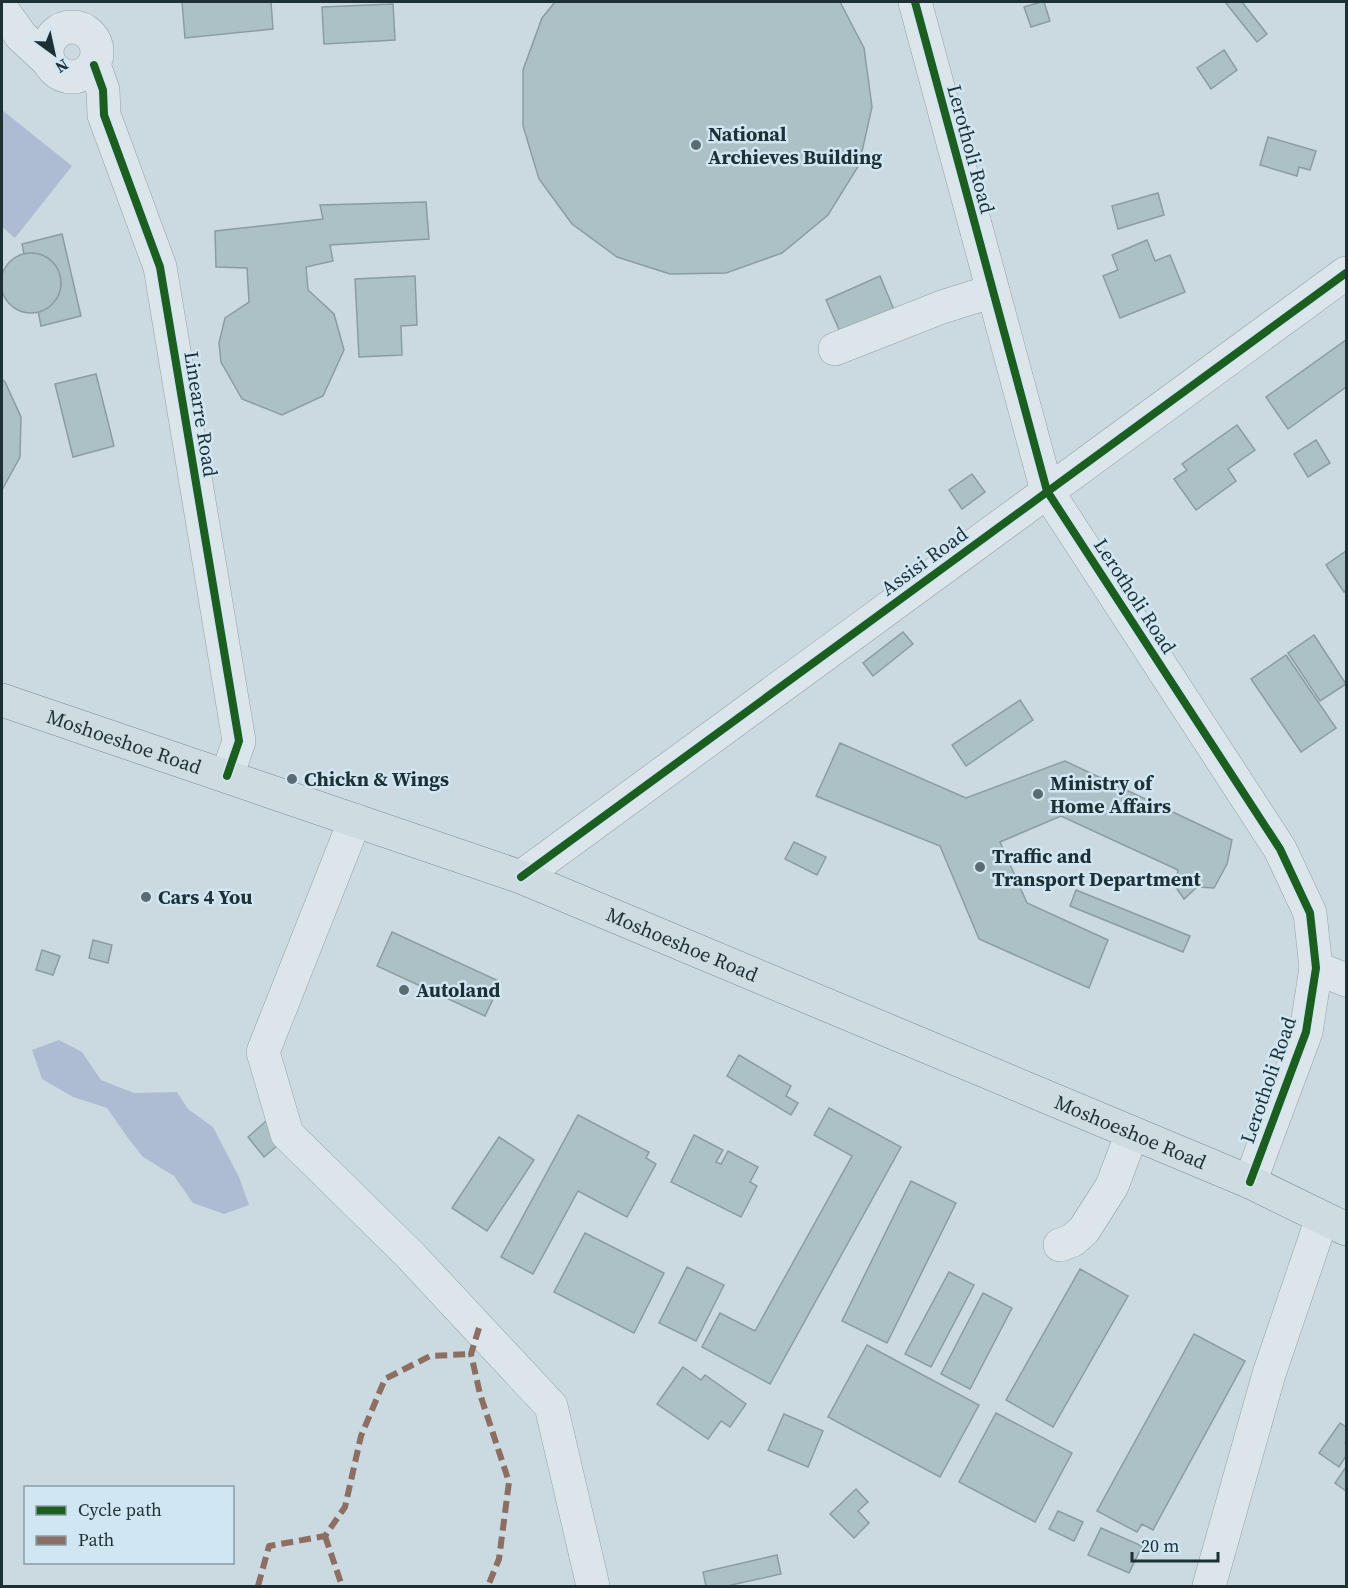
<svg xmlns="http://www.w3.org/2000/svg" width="1348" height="1588" font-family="'Source Serif 4',serif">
<rect width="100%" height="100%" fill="#cbdae1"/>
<g fill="#aebcd3">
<polygon points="2,110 72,166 15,238 2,227"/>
<polygon points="59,1040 82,1052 101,1080 134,1093 177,1092 188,1109 213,1127 239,1177 249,1205 224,1214 193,1203 174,1176 143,1157 128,1138 107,1108 73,1097 42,1079 32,1050"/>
</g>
<g fill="#acc1c5" stroke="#8b9da1" stroke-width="1.5">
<polygon points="182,2 271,2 273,29 185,38"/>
<polygon points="555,2 840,2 864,48 872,107 859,165 828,215 782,253 726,273 670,274 617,257 572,224 539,179 523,126 523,70 542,18"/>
<polygon points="1041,2 1044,2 1050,21 1031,27 1024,7"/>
<polygon points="1225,2 1242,2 1267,34 1257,42"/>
<polygon points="393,4 395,40 324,44 322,7"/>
<polygon points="1224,50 1237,70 1211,89 1197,68"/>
<polygon points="1268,137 1316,151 1310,170 1299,167 1297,176 1260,165"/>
<polygon points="1158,193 1164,215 1118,229 1112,206"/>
<polygon points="426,202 429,239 330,245 333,261 306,267 308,290 334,314 344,350 323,396 282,415 242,399 221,362 219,343 225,318 249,302 247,268 216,267 215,231 323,219 320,205"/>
<polygon points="62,234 81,316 41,326 38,311 50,305 55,300 59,294 61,284 59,274 55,265 48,258 39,254 24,254 22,244"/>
<polygon points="1147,240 1155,261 1170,255 1185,292 1120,318 1103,276 1118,270 1112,255"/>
<circle cx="31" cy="283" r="30"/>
<polygon points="415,276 417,325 401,326 402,355 359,357 355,279"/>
<polygon points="880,276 897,317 844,341 826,300"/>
<polygon points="1346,340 1346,387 1288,429 1266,397"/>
<polygon points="96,374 114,446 73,457 55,384"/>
<polygon points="2,379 5,382 21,417 20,457 2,490"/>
<polygon points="1237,425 1255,450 1228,469 1236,481 1196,510 1174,479 1187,470 1182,464"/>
<polygon points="1316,440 1330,463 1308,477 1294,454"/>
<polygon points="972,474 985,492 962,509 949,490"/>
<polygon points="1346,551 1346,590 1344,592 1326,565"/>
<polygon points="903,632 913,644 873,676 863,663"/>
<polygon points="1314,635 1346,684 1320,701 1288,653"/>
<polygon points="1286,655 1336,728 1301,752 1251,679"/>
<polygon points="1020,700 1033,720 966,766 952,745"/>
<polygon points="840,743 966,798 1065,761 1232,840 1227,864 1214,888 1197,887 1184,899 1175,886 1178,870 1061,816 1000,842 1027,903 1108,940 1089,988 979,939 940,846 816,796"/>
<polygon points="794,842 826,857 817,875 785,859"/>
<polygon points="1076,890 1190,936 1183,952 1070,906"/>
<polygon points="392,932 501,982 485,1016 377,966"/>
<polygon points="93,940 112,945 108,963 89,958"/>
<polygon points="42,950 60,956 53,975 36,970"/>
<polygon points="739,1055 791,1086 786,1096 798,1103 791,1115 727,1076"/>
<polygon points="829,1108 901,1147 770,1384 702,1347 720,1313 755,1331 852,1156 814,1135"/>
<polygon points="578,1115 649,1152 646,1158 656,1164 627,1217 578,1191 533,1274 501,1257"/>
<polygon points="266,1121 283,1141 264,1157 248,1137"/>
<polygon points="694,1135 723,1150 716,1162 721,1164 728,1151 758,1167 750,1182 757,1186 741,1217 671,1182"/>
<polygon points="499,1137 534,1160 487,1231 452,1208"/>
<polygon points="911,1181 956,1203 887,1343 842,1321"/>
<polygon points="585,1233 664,1273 634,1333 554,1292"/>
<polygon points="687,1267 724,1285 696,1341 659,1323"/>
<polygon points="1080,1269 1128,1296 1053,1427 1006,1400"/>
<polygon points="949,1272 974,1285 931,1367 905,1354"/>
<polygon points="983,1293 1012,1308 970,1389 941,1374"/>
<polygon points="1194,1334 1245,1361 1153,1530 1142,1524 1137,1532 1097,1511"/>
<polygon points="867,1345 979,1405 940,1477 828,1417"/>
<polygon points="683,1367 701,1380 705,1375 746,1404 730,1427 721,1421 708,1439 657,1404"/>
<polygon points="996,1413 1072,1453 1035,1522 959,1482"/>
<polygon points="784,1414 823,1431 808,1467 768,1450"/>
<polygon points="1340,1423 1346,1427 1346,1441 1345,1443 1346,1444 1346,1456 1339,1467 1319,1453"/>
<polygon points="1346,1467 1346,1491 1335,1483"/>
<polygon points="856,1489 868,1502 858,1511 869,1523 854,1538 830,1514"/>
<polygon points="1058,1511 1083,1522 1074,1541 1049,1529"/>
<polygon points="1101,1528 1142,1546 1129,1573 1088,1555"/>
<polygon points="777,1555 781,1574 727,1586 706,1586 703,1572"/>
</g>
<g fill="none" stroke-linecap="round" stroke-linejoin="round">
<g stroke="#94a1a6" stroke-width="34">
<g id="minor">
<polyline points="915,2 1047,491 1280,849 1310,913 1316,968 1306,1032 1250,1182"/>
<polyline points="2,9 21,36 49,62"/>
<circle cx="72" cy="52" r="25"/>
<polyline points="94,65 103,90 104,115 160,267 239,741 227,776"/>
<polyline points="835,349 942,307 993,291"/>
<polyline points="355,820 263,1052 287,1134 410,1255 551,1406 593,1586"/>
<polyline points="521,877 1346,273"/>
<polyline points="1316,968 1346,980"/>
<polyline points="1060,1245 1073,1240 1084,1230 1112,1186 1132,1133"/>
<polyline points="1209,1586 1269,1374 1322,1218"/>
</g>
</g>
<g stroke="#7b888c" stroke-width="34">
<g id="major">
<path id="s1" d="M2,700L521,877L1250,1182L1346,1229"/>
</g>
</g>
<use href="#minor" stroke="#dce5ea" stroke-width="33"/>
<use href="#major" stroke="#cedbe1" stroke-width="33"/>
<g stroke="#8d6e63" stroke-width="6" stroke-dasharray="12 6" stroke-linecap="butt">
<polyline points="479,1328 471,1354 480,1394 509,1482 499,1559 488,1586"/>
<polyline points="325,1536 342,1586"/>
<polyline points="258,1586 269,1546 325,1536 345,1507 361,1436 385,1379 430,1356 471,1354"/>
</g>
<g stroke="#d0e7f3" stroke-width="11">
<g id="cycleway">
<polyline points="915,2 1047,491 1280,849 1310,913 1316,968 1306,1032 1250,1182"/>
<polyline points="94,65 103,90 104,115 160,267 239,741 227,776"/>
<polyline points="521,877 1346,273"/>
</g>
</g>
<use href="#cycleway" stroke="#1b5e20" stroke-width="8"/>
</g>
<g fill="#5a6c71" stroke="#d0e7f3" stroke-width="2">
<circle cx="696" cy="145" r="6"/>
<circle cx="292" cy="779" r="6"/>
<circle cx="1038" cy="794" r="6"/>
<circle cx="980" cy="867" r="6"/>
<circle cx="146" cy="897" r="6"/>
<circle cx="404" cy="990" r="6"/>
</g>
<g text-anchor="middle" stroke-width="5" stroke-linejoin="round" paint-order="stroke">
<g font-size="20" font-weight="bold" fill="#1d3134" stroke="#d0e7f3" text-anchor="start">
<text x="708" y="141">National<tspan x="708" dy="23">Archieves Building</tspan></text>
<text x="304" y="786">Chickn &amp; Wings</text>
<text x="1050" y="790">Ministry of<tspan x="1050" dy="23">Home Affairs</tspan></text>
<text x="992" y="863">Traffic and<tspan x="992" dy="23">Transport Department</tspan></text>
<text x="158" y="904">Cars 4 You</text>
<text x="416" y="997">Autoland</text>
</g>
<g font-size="20" fill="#1d3134" stroke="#d0e7f3">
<text transform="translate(971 149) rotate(75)" y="7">Lerotholi Road</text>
<text transform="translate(201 414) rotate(81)" y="7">Linearre Road</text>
<text transform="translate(924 561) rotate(-36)" y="7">Assisi Road</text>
<text transform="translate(1135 596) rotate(57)" y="7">Lerotholi Road</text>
<text dy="7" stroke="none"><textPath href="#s1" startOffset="129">Moshoeshoe Road</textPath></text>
<text dy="7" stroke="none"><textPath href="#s1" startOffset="723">Moshoeshoe Road</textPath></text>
<text transform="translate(1268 1080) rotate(-71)" y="7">Lerotholi Road</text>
<text dy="7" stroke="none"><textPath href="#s1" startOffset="1209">Moshoeshoe Road</textPath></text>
</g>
</g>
<rect width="1348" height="1588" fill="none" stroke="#1d3134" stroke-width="6"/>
<rect x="24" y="1486" width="210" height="78" fill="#d0e7f3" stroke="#889ea7" stroke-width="1.5"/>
<rect x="36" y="1506" width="30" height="9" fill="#1b5e20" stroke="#889ea7" stroke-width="1.5"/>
<text x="78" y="1516" font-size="18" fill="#1d3134">Cycle path</text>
<rect x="36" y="1536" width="30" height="9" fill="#8d6e63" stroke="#889ea7" stroke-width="1.5"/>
<text x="78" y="1546" font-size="18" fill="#1d3134">Path</text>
<g transform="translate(54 54) rotate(147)" stroke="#d0e7f3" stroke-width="4.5" paint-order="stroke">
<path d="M0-4.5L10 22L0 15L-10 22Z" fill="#1d3134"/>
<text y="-9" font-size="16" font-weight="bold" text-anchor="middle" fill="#1d3134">N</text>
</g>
<path d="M1132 1552v9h86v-9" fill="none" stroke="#1d3134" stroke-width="3"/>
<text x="1141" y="1552" font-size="18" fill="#1d3134" stroke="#d0e7f3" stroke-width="4.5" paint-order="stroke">20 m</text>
</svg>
